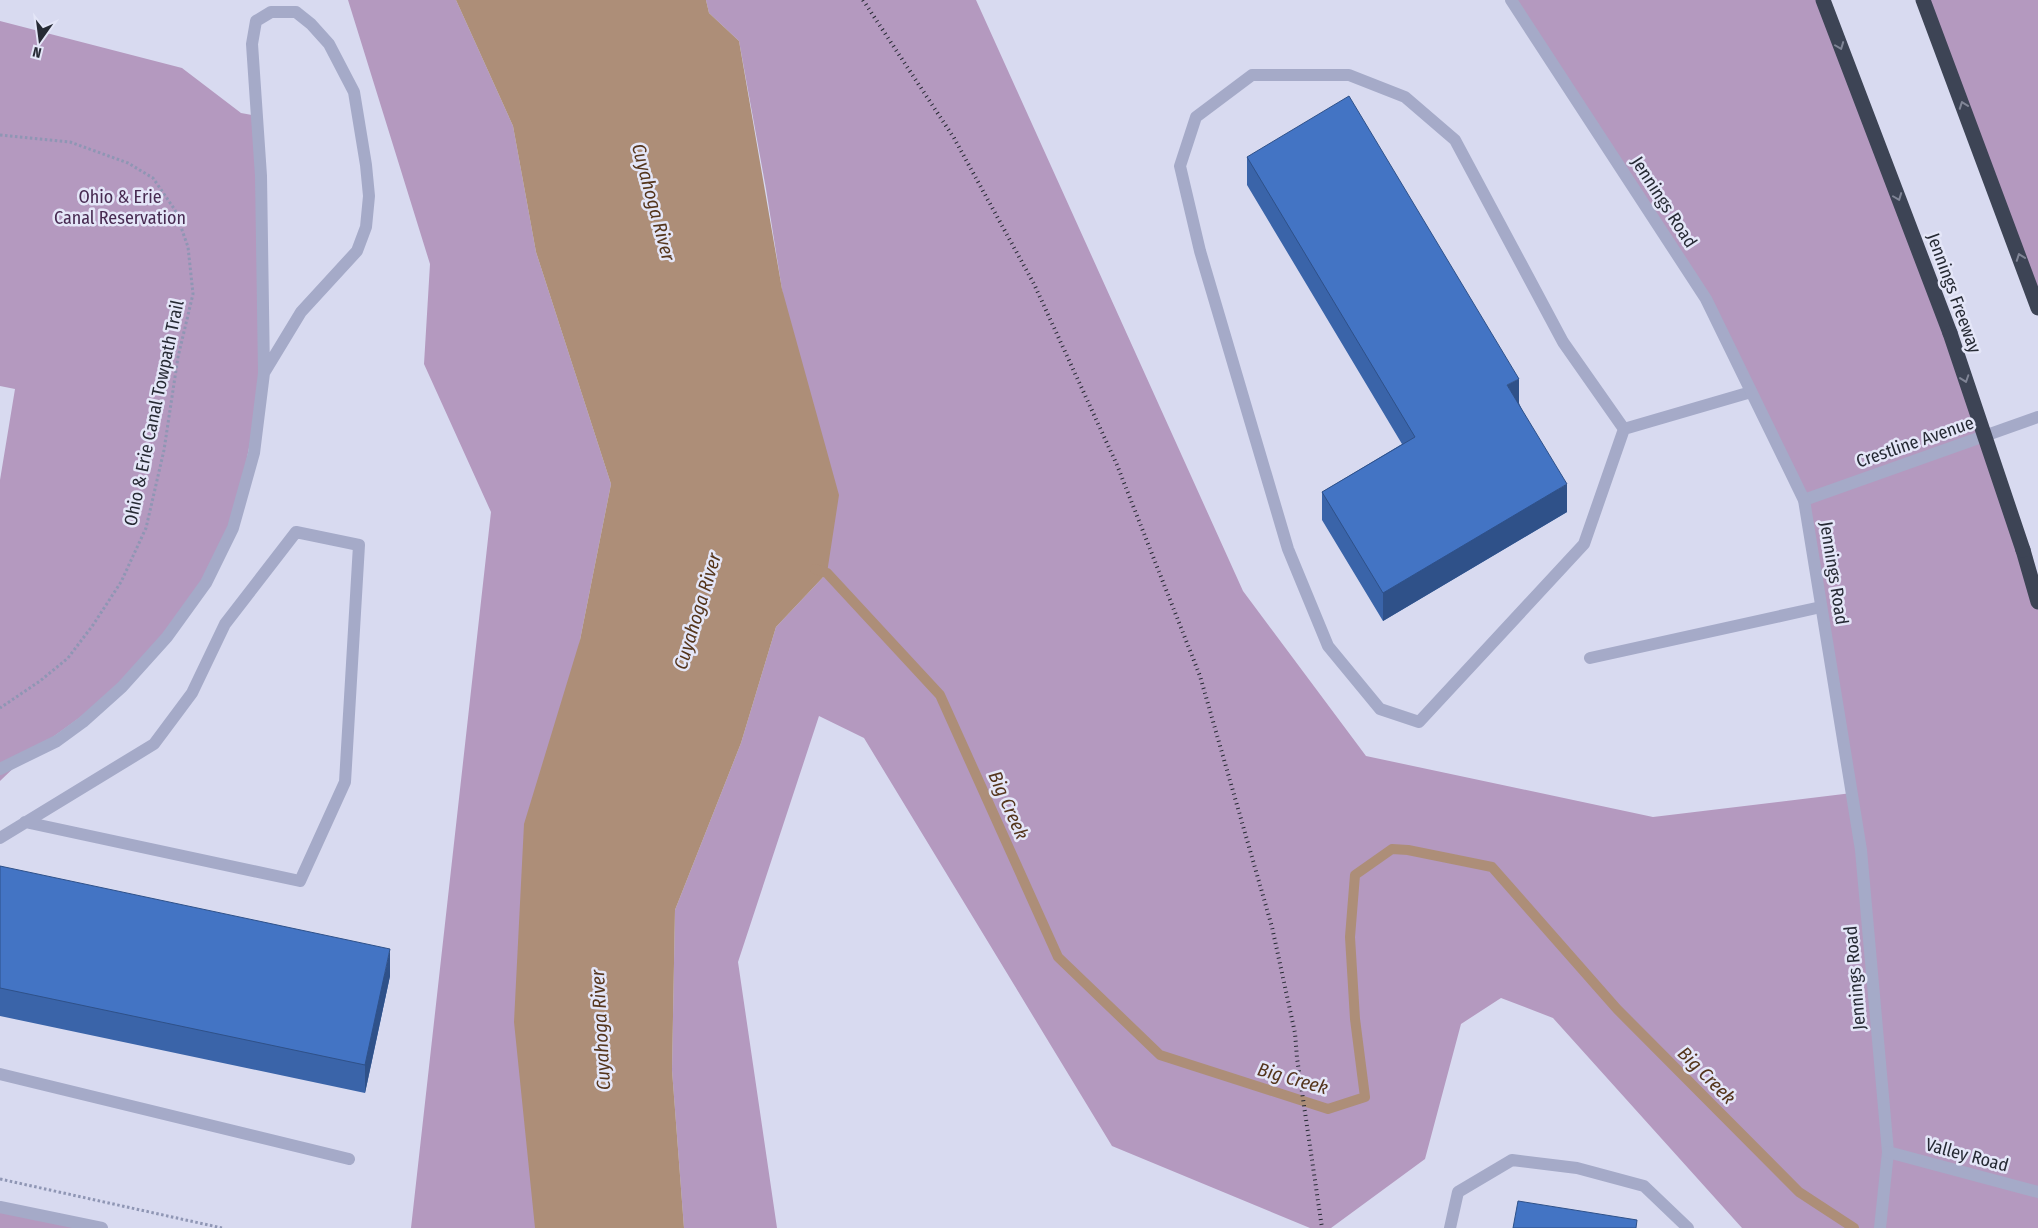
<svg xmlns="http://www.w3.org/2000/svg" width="2038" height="1228" font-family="'Fira Sans Condensed',sans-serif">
<rect width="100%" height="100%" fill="#d8daf0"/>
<g fill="#b499bf">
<polygon points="348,0 456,0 513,126 536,252 611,484 580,640 539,1228 411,1228 491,512 424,364 430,264"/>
<polygon points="706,0 976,0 1243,591 1366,756 1653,817 1852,793 1804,500 1706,299 1511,0 1823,0 1950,333 2038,602 2038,1228 1742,1228 1553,1018 1501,998 1461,1024 1425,1159 1331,1228 1310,1228 1112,1146 864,738 819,716 738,962 777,1228 684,1228 672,1070 675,910 741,743 776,627 827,573 766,189 739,41 709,13"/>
<polygon points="1923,0 2038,0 2038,308"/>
<polygon points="0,21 182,68 241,113 257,116 264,373 233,528 206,583 122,687 24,758 0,781 0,480 15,389 0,386"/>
<polygon points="0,1208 94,1228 0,1228"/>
</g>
<polygon fill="#ad8e78" points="456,0 706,0 709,13 739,41 782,289 839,495 827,573 776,627 741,743 675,910 672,1070 684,1228 535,1228 514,1022 524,824 580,640 611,484 536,252 513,126"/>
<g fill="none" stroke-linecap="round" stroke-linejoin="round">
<polyline stroke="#ad8e78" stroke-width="10" points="815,569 827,573 940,695 1058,957 1160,1055 1328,1109 1365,1097 1355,1019 1350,937 1355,875 1392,849 1408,850 1492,867 1617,1009 1799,1192 1854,1228"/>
<g stroke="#8f96b4" stroke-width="3" stroke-dasharray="2.5 2.5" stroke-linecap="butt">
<polyline points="0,135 70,142 128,163 153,178 175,210 188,247 193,294 178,357 164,450 146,528 121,582 93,625 68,658 40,681 0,708"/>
<polyline points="0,1179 222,1228"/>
</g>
<g stroke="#a5aac8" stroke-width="12">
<polyline points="1624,429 1584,544 1419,722 1380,709 1328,646 1288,549 1200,251 1180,166 1196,117 1252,75 1349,75 1405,97 1455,140 1563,342 1624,429 1751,392"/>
<polyline points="1590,658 1821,607"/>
<polyline points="0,769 57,741 83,722 122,687 167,637 206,583 233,528 254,453 264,373 261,176 252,44 256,21 271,12 296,12 311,24 329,44 354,92 366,165 369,196 366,227 357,251 301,312 264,373"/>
<polyline points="0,838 154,744 192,693 225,624 296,532 359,545 345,782 300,881 25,822"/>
<polyline points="0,1074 349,1159"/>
<polyline points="1450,1228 1458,1192 1512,1160 1577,1168 1644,1186 1688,1228"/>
</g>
<polyline stroke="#a5aac8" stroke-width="12" points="1804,500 2038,417"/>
<g stroke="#a5aac8" stroke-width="12">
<polyline points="1511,0 1706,299 1804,500 1861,850 1888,1152 1880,1228"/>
<polyline points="1888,1152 2038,1192"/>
<polyline points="0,1207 102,1228"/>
</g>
<g stroke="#3d4455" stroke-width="15">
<polyline points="1823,0 1950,333"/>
<polyline points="1923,0 2038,308"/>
<polyline points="2023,550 2038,602"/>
</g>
<polyline stroke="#262a34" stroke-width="4" stroke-dasharray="1 4" stroke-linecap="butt" points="863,0 954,138 1034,284 1117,465 1200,676 1272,927 1295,1033 1297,1058 1322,1228"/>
<polyline stroke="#3d4455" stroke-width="15" points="1950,333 2023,550"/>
</g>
<g fill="#3a64a9">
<polygon points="1247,157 1519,403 1567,512 1383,621 1322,520 1322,492 1402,444 1247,185"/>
<polygon points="0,866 390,976 365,1093 0,1016"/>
</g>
<g fill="#2f5189">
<polygon points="1519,379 1519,406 1507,385"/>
<polygon points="1567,484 1567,512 1383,621 1383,593"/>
<polygon points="390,949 390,976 365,1093 365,1065"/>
</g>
<g fill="#4374c4" stroke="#2f5189">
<polygon points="1349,96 1519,379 1507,385 1567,484 1383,593 1322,492 1415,437 1247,157"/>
<polygon points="0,866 390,949 365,1065 0,988"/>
<polygon points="1518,1201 1637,1220 1636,1228 1513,1228"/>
</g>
<defs><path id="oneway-chevron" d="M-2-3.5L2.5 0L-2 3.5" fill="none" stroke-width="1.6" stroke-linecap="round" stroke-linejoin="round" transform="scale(1.25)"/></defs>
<g stroke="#808596">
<use href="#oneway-chevron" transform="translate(1840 46) rotate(69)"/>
<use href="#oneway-chevron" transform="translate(1963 105) rotate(-110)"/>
<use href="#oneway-chevron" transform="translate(1898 197) rotate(69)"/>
<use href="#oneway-chevron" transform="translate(2020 257) rotate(-110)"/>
<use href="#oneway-chevron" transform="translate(1965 379) rotate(71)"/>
</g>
<g text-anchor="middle" stroke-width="5" stroke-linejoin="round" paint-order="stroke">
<g font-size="18" fill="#472a51" stroke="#e4e6f8">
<text x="120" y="203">Ohio &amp; Erie<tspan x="120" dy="21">Canal Reservation</tspan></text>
</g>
<g font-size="18" fill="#262a34" stroke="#e4e6f8">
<text transform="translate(1664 202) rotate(57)" y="6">Jennings Road</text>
<text transform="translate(1954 293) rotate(70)" y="6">Jennings Freeway</text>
<text transform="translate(154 413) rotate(-78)" y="6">Ohio &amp; Erie Canal Towpath Trail</text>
<text transform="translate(1915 442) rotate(-19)" y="6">Crestline Avenue</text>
<text transform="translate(1834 573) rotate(81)" y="6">Jennings Road</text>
<text transform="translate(1855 978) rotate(-95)" y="6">Jennings Road</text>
<text transform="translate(1967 1155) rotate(15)" y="6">Valley Road</text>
</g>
<g font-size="19" font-style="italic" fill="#54351c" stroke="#e4e6f8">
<text transform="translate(654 202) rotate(75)" y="7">Cuyahoga River</text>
<text transform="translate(697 611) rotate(-73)" y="7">Cuyahoga River</text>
<text transform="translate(1009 805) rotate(66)" y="7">Big Creek</text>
<text transform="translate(600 1030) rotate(-93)" y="7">Cuyahoga River</text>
<text transform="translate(1707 1075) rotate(45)" y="7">Big Creek</text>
<text transform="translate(1293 1078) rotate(16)" y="7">Big Creek</text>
</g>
</g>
<g transform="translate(40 40) rotate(194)" stroke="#e4e6f8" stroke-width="4" paint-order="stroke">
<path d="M0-4L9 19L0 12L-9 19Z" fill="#262a34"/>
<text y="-8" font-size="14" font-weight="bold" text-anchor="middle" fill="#262a34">N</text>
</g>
</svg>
